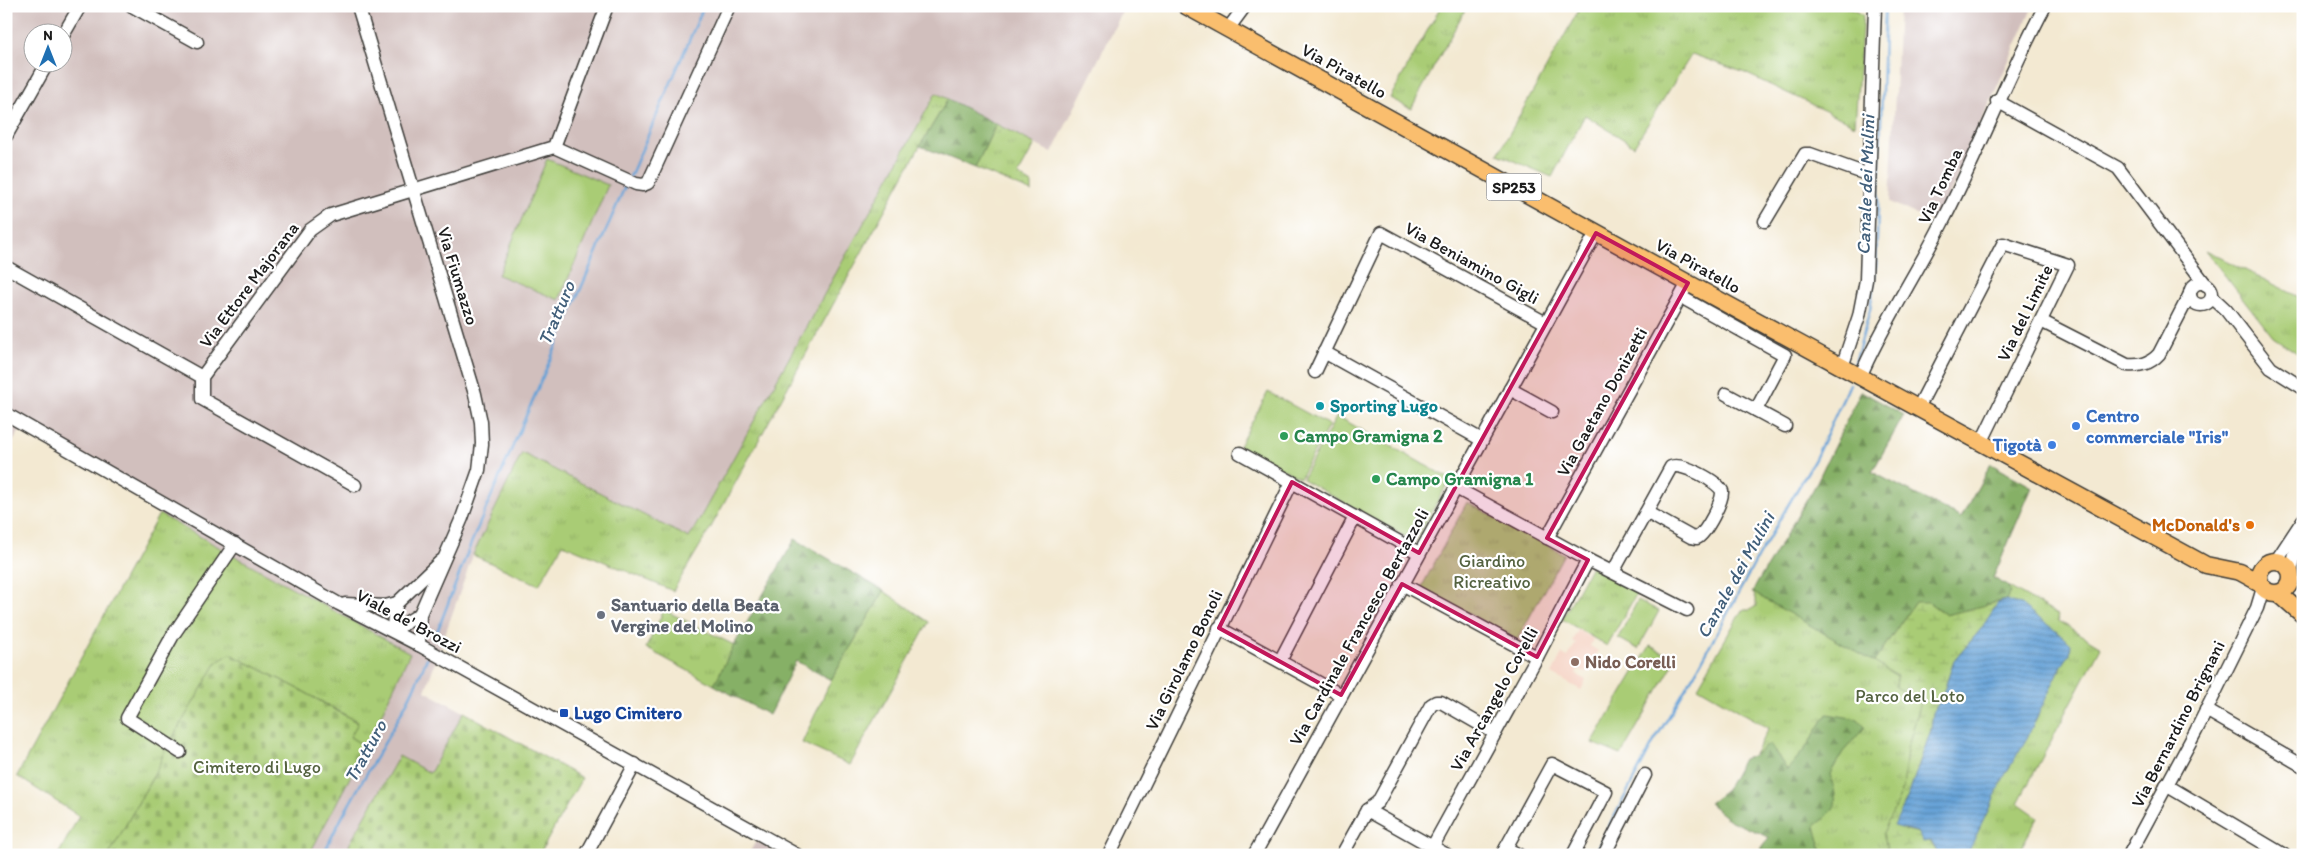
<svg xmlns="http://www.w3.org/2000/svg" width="2309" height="861" font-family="Itim,sans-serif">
<defs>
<pattern id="grass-tufts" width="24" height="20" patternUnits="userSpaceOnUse" patternTransform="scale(1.25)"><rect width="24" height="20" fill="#a9cc75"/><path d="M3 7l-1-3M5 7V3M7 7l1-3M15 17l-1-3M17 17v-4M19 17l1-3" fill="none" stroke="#91af65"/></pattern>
<pattern id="forest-firs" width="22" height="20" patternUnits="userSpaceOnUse" patternTransform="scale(1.25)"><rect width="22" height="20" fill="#86b066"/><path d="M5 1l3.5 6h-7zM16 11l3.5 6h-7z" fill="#6d8e53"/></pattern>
<pattern id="wetland-marsh" width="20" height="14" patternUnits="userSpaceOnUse" patternTransform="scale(1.25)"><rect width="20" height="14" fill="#a9cc75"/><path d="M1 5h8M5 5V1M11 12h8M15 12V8" fill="none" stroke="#91af65"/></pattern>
<pattern id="cemetery-stones" width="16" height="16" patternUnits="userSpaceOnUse" patternTransform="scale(1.25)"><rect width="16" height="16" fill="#a9cc75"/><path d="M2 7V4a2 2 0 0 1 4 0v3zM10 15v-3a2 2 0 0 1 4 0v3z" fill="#91af65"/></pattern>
<pattern id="water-rules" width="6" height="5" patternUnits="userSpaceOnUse" patternTransform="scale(1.25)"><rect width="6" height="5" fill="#66a2d7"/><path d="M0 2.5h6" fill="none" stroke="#5383ae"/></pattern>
</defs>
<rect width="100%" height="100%" fill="#fff"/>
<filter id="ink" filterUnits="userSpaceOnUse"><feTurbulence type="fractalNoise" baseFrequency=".02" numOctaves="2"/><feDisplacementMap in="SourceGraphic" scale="10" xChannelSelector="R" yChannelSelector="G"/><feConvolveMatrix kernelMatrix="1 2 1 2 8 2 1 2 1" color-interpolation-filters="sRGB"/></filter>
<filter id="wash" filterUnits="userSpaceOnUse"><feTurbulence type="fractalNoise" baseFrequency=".0096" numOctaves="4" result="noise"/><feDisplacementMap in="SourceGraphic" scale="20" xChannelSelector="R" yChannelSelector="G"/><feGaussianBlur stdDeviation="1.12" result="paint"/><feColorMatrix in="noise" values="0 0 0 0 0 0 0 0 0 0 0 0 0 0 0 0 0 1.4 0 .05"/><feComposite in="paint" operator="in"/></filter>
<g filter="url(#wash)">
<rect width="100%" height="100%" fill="#f3e9d2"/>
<polygon fill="#f5d2c2" points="1578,630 1593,639 1590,646 1598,651 1586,672 1579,669 1576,674 1586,680 1581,690 1552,674 1562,654 1568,657 1576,643 1572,641"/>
<g fill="#d1bfbd" fill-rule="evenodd">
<path d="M6,6H1125L1052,153L936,93L689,538L522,453L473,555L425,691L464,712L430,773L399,756L349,845L354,855H309L366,747L410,653L159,514L164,504L24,425L6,452ZM32,32H62V62H32Z"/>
<polygon points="1899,6 2033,6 1936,224 1890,202"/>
<polygon points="756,841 781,855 748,855"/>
</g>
<g fill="url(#grass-tufts)" stroke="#627448">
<polygon points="1441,6 1467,6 1411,109 1390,98"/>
<polygon points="1581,6 1844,6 1863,15 1855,125 1745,73 1692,54 1634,146 1585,115 1552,177 1498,154"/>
<polygon points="936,93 948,99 920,146 710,529 673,591 563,544 539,585 473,555 522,453 689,538"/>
<polygon points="996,124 1035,144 1018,175 1032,184 1032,192 975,168"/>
<polygon points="2205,250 2303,299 2303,357 2273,337"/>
<polygon points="1861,391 1904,415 1872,472 1961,518 1991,464 2032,487 1993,578 2058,615 2059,621 2101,647 2018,803 2038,817 2017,855 1766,855 1774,840 1722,811 1769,728 1698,687 1742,610 1750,610 1756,606 1756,598 1752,592 1814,488"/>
<polygon points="1467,502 1564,554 1517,640 1421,588"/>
<polygon points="159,514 410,653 366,747 350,737 358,722 299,689 230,654 163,754 159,766 109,855 58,855 79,816 17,776"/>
<polygon points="1591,566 1638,591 1607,646 1562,619"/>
<polygon points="884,591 929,622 850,765 802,743 831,680"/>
<polygon points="664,610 734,645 714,685 646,648"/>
</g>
<g fill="url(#forest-firs)" stroke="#516641">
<polygon points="948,99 996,124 975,168 920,146"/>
<polygon points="1861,391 1904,415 1872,472 1961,518 1991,464 2032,487 1993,578 2008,586 2010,592 2006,600 1946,615 1936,607 1915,602 1874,662 1752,592 1814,488"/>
<polygon points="795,539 884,591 831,680 796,661 769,715 714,685 734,645"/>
<path d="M1827,714L1858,719L1865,727L1843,752L1830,774C1838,804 1840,807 1815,826L1822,852L1825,855H1757L1769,837L1729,820L1709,803L1726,790L1743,759L1754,755L1770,744L1787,770L1805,749Z"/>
</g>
<path fill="url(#wetland-marsh)" stroke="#627448" d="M2006,600L1998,603L1981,629L1954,661L1941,699L1933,713L1931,730L1907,799L1900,811L1905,830C1926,833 1927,838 1939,855H1895L1888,851L1883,833L1903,789L1907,749L1921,702L1896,687L1897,676L1874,662L1915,602H1928L1946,615Z"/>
<g fill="url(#cemetery-stones)" stroke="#627448">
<polygon points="230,654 299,689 358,723 350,737 366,747 309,855 109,855 159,766 163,754 217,662"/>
<polygon points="464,712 582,778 539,855 354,855 349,845 399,756 430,773"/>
</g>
<g fill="#a9cc75" stroke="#627448">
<polygon points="547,159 608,185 559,300 498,275"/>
<polygon points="1268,392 1329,425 1300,478 1239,446"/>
<polygon points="1337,416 1450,479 1415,542 1302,479"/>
<polygon points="1638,600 1659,611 1638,649 1618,638"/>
<polygon points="1650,646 1676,659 1621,755 1592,743"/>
</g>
<polygon fill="url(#water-rules)" stroke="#415f7a" points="2006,600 2023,606 2065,638 2071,644 2070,654 2061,667 2027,738 2005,775 1967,855 1939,855 1931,841 1923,842 1917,832 1894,826 1907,799 1931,730 1933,713 1941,699 1954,661 1981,629 1998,603"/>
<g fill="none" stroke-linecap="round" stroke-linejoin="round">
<g stroke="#66a2d7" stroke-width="2.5">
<polyline points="630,177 704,6"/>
<polyline points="1855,363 1870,310 1876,267 1885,6"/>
<polyline points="437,632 472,541 626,184"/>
<path d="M323,855C354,787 400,727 427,658"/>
<polyline points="1594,855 1653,743 1698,668 1759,555 1815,459 1850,384"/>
</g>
</g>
</g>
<g filter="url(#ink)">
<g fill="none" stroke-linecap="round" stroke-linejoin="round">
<g stroke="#3c3b37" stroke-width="15">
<g id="minor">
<polyline points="132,6 197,42"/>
<polyline points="358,6 475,394 481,422 482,444 479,470 462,518 420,614 419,645"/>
<polyline points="1228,29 1245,6"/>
<polyline points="62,37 80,6"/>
<polyline points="1997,101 2118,168 2206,285"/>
<polyline points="6,136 48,62"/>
<polyline points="554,147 636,184 643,185 648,183 729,6"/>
<polyline points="1765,221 1805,154 1810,154 1869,175"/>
<polyline points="6,267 202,377"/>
<circle cx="2201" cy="294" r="11"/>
<polyline points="1681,297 1785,355 1756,410"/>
<polyline points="2212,297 2226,310 2271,368 2303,388"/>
<path d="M2041,321L2127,365C2140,366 2150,364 2159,354L2190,294"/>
<polyline points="1324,352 1482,440"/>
<polyline points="1842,367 1859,316 1866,280 1875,6"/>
<polyline points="1315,372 1381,233 1546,323"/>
<path d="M1860,377C1883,323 1916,275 1942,223C1979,152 2007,77 2045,6"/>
<polyline points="1510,389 1552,412"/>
<polyline points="1726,394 1785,426"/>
<polyline points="1918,408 2003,244 2068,265 1981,443"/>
<polyline points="6,414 339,604 419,645 797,855"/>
<polyline points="1240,453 1419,553"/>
<polyline points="355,485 202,399 202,377 310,230 331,215 554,147 607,6"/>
<polyline points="1456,488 1588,560 1687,610"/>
<polyline points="1547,538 1688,283"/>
<polyline points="2276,561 2303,520"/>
<path d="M1613,572L1671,467C1682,462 1717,481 1722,491C1723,501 1706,533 1697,538L1691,537L1646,512"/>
<polyline points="2291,572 2298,539 2303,531"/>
<polyline points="1402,584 1537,657"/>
<polyline points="345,604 385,606 397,603"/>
<polyline points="1219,628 1341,695"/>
<polyline points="393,631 394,613 397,603 441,561"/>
<polyline points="393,631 420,614"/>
<polyline points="1280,661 1355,517"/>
<polyline points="2206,710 2303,766"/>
<polyline points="180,752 127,718 173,635 235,544"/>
<polyline points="2166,785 2284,855"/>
<polyline points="1367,810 1447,855"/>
<polyline points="1506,848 1519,855"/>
<polyline points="586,855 635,764"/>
<polyline points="1109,855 1292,482"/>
<polyline points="1254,855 1596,233"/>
<polyline points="1342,855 1367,810 1378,802 1431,705 1436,702 1441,702 1495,733"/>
<polyline points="1428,855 1537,657 1588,560"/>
<polyline points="1502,855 1552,764 1606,792 1573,855"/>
<polyline points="1604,855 1645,775"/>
<polyline points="2129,855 2196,731 2257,608 2263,588"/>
</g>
</g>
<g stroke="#3c3b37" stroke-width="19">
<g id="major">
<polyline points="1186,6 1688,283 2206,565 2240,572 2260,583"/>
<circle cx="2275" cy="577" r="16"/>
<polyline points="2278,593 2303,615"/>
</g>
</g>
<use href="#minor" stroke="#fff" stroke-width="12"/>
<use href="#major" stroke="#fabe6e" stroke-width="16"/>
</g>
</g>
<path fill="#c2185b" fill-opacity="0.2" stroke="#c2185b" stroke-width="4" stroke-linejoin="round" d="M1596,233L1688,283L1547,538L1588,560L1537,657L1402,584L1341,695L1219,628L1292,482L1419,553Z"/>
<circle fill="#0f9aa8" stroke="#fff" stroke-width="2" cx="1320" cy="406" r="5"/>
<g fill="#3f7fe0" stroke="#fff" stroke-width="2">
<circle cx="2076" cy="426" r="5"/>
<circle cx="2052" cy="445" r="5"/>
</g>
<g fill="#2e9e5b" stroke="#fff" stroke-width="2">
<circle cx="1284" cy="436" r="5"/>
<circle cx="1376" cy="479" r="5"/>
</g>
<circle fill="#e8710a" stroke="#fff" stroke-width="2" cx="2250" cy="525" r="5"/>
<circle fill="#6b7280" stroke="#fff" stroke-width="2" cx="601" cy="615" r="5"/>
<circle fill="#8d6e63" stroke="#fff" stroke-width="2" cx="1575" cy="662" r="5"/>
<rect fill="#1a4fb4" stroke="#fff" stroke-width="2" x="559" y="708" width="10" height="10" rx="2.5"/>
<g text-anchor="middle" stroke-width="4.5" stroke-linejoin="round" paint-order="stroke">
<rect fill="#fff" stroke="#606060" stroke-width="1" x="1486.5" y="173.5" width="55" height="27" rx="4"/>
<g font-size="16" font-weight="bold" fill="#1c1c1c">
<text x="1514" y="193">SP253</text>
</g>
<g font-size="18" fill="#1c1c1c" stroke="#fff">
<text transform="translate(1344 71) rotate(29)" y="6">Via Piratello</text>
<text transform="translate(1940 186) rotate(-65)" y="6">Via Tomba</text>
<text transform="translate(1472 263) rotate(29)" y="6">Via Beniamino Gigli</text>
<text transform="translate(1698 266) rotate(29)" y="6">Via Piratello</text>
<text transform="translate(458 276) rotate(73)" y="6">Via Fiumazzo</text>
<text transform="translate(249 285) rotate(-53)" y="6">Via Ettore Majorana</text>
<text transform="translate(2025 313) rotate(-64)" y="6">Via del Limite</text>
<text transform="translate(1602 402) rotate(-61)" y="6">Via Gaetano Donizetti</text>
<text transform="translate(409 621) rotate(28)" y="6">Viale de' Brozzi</text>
<text transform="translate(1359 627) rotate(-61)" y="6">Via Cardinale Francesco Bertazzoli</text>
<text transform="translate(1184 660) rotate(-64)" y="6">Via Girolamo Bonoli</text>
<text transform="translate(1494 699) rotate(-61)" y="6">Via Arcangelo Corelli</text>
<text transform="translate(2178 724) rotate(-63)" y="6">Via Bernardino Brignani</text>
</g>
<g font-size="18" font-weight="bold" fill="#0d838f" stroke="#fff" text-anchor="start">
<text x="1330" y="412">Sporting Lugo</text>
</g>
<g font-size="18" font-weight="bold" fill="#366cbe" stroke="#fff" text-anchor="start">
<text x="2086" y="422">Centro<tspan x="2086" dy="21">commerciale "Iris"</tspan></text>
<text x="2042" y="451" text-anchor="end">Tigotà</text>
</g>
<g font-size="18" font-weight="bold" fill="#27864d" stroke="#fff" text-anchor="start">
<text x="1294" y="442">Campo Gramigna 2</text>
<text x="1386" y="485">Campo Gramigna 1</text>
</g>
<g font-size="18" font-weight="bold" fill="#c56008" stroke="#fff" text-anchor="end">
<text x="2240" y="531">McDonald's</text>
</g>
<g font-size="18" fill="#546240" stroke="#fff">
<text x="1492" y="567">Giardino<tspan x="1492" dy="21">Ricreativo</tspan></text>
<text x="1910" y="702">Parco del Loto</text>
<text x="257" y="773">Cimitero di Lugo</text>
</g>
<g font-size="18" font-weight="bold" fill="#5b616d" stroke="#fff" text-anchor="start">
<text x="611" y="611">Santuario della Beata<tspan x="611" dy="21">Vergine del Molino</tspan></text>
</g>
<g font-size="18" font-weight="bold" fill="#785e54" stroke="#fff" text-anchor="start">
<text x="1585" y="668">Nido Corelli</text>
</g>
<g font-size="18" font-weight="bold" fill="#164399" stroke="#fff" text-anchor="start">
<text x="574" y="719">Lugo Cimitero</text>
</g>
<g font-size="19" font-style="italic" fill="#415f7a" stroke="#fff">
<text transform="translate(1865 185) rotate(-88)" y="7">Canale dei Mulini</text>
<text transform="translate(556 313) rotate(-67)" y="7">Tratturo</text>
<text transform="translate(1735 575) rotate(-61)" y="7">Canale dei Mulini</text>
<text transform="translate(365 751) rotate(-61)" y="7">Tratturo</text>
</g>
</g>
<rect width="2309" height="861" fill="none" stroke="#fff" stroke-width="25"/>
<g transform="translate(48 48)"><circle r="24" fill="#ffffff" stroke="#a4a4a4"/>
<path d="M0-4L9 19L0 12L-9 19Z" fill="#1f6fb2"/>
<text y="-8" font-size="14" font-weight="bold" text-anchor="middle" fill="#1c1c1c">N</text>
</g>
</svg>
